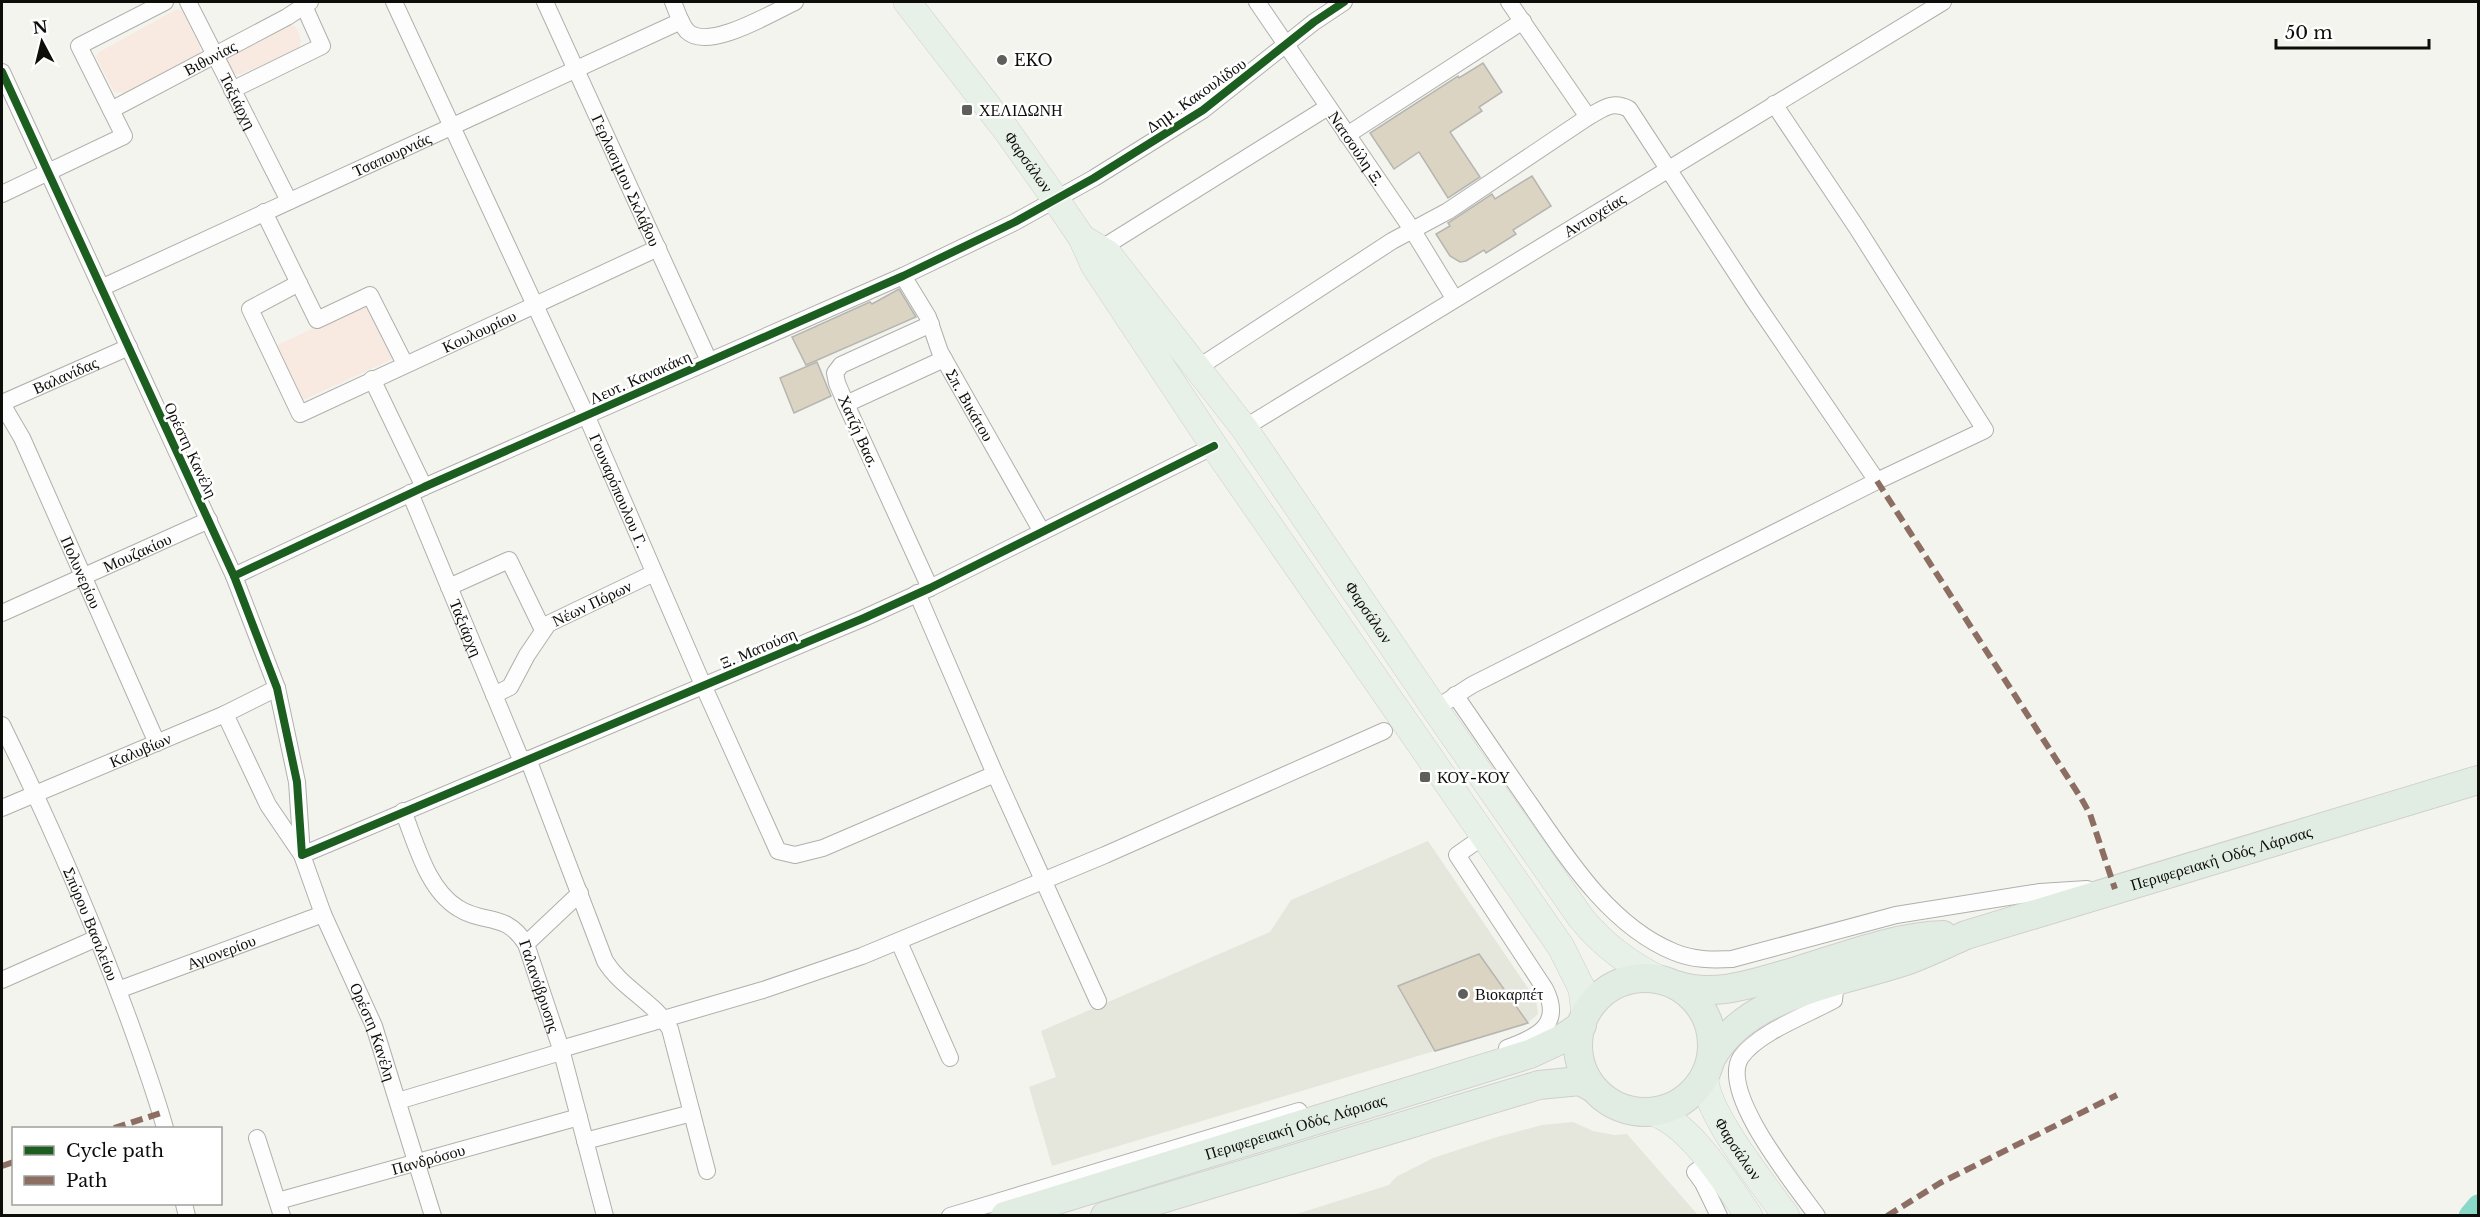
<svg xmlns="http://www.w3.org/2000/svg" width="2480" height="1217" font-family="'Libre Baskerville',serif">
<rect width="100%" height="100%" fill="#f4f4ef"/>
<g fill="#e5e7dc">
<polygon points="1428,841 1536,1000 1538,1014 1528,1023 1052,1166 1029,1087 1056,1077 1041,1031 1270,932 1291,900"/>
<polygon points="1573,1122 1593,1131 1614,1135 1627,1134 1698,1215 1293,1215 1389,1185 1396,1177 1433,1158 1497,1137 1542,1125"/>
</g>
<g fill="#f8eae0">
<polygon points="175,10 182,10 200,47 200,54 127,93 114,92 96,57 99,52"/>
<polygon points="289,24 296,27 301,40 299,49 241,74 234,74 226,60 229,56"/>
<polygon points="365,304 393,359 299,402 273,347"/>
</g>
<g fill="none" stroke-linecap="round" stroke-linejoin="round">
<polyline stroke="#8ad9c8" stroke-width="21" points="2469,1216 2478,1205"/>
</g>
<g fill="#dcd4c2" stroke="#b6b5b1" stroke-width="1.5">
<polygon points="1483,63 1502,92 1479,107 1482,111 1450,132 1480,177 1448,198 1419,152 1394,169 1370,133 1458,76 1459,78"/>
<polygon points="1532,176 1551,206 1513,230 1516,234 1486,253 1484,250 1466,261 1460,262 1450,256 1436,234 1450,226 1448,223 1492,194 1495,199"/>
<polygon points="899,289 916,317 806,365 792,337 870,302 872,304"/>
<polygon points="817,362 831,396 794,413 780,378"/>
<polygon points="1479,954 1528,1023 1435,1051 1398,986"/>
</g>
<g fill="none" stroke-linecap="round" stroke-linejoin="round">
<g stroke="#afafac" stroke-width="18">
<g id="minor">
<path id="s1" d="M188,2L289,201"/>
<path id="s2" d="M394,2L587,417L703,685L778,851L795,855L823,848L995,774"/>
<path id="s3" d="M545,2L709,361"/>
<path d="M673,2C677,11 680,23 687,31C708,52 773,12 795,2"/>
<path id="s4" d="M1257,2L1413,231L1454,298"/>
<polyline points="1509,2 1588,117"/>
<polyline points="2,72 234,576 277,688 297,782 302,855 864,618 930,588 1214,446"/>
<polyline points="232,90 322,46 304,6"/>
<path id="s5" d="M111,110L287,17L310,2"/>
<polyline points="1347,135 1523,21"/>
<polyline points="2,194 124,136 79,46 165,2"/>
<polyline points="264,212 317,320 370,295 405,364"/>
<polyline points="1102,248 1328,107"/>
<path id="s6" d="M903,276L928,317L940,352L1042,532"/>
<path id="s7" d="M299,283L250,309L300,414L658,248"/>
<path id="s8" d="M101,288L681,21"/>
<path d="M1196,369L1392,241L1448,211L1588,117C1603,109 1612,100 1629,109L1753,299L1877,481"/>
<polyline points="372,379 424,487"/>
<path id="s9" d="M2,403L129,347"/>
<path id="s10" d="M2,404L22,438L157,743"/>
<polyline points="846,404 944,359"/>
<path id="s11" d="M1244,428L1943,2"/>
<path id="s12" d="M410,493L522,762"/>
<polyline points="234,576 424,487 903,276 1015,222 1094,178 1203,110 1314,22 1344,2"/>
<polyline points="449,587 509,560 543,630"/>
<polyline points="930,588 846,404 837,383 835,373 841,365 931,324"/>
<polyline points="917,593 995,774 1098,1001"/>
<path id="s13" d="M2,613L209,520"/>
<path id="s14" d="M494,695L510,687L527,655L548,624L654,573"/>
<path d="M1455,695C1480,731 1504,767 1530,804C1567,858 1610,926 1674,952C1693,960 1712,960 1732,959L1896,915L2040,892L2087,889"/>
<polyline points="1435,709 1472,685 1877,481 1985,430 1857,228 1774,104"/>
<path id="s15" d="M225,714L268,805L302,855L323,914L374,1026L433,1216"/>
<path id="s16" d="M2,725C49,821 92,919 129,1020C142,1056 155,1092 165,1128"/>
<path d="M528,759L605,961C622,989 654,1001 670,1029L707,1171"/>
<path id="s17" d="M2,808L225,714L277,688"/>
<path id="s18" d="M403,811C416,843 427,889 458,908C484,925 505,911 526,944L561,1049L605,1216"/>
<path d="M1484,836L1457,855L1545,989C1563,1024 1538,1037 1507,1048"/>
<polyline points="899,942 950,1058"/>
<polyline points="526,944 580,893"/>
<polyline points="2,980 97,938"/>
<path id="s19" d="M118,990L323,914"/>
<polyline points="561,1049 763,990 862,956 1105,855 1384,731"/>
<polyline points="398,1101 561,1052"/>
<polyline points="257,1138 282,1216"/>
<polyline points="585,1141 692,1113"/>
<polyline points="1709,1162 1695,1172 1703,1183 1719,1216"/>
<path id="s20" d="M278,1201L579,1117"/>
<polyline points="184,1204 187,1216"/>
<polyline points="950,1216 1299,1111"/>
<path d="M1817,1216C1796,1186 1718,1092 1741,1057C1759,1032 1807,1015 1834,1000L1836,981"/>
</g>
</g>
<g stroke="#cfcfcd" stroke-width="28">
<g id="primary">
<path id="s21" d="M907,2L1007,131L1056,200L1082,238L1094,265L1214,446L1561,947L1582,989L1585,1015"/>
<path id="s22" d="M1082,238L1108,254L1244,428L1435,709L1581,918C1603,945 1630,965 1661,980"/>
<path id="s23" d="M1705,1076C1704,1112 1764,1184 1786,1216"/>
<path d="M1652,1112C1690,1123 1726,1183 1749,1216"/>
</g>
</g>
<g stroke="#cfcfcd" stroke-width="30">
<g id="trunk">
<circle cx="1645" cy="1045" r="67"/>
<path d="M1676,985C1712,997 1748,985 1783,975C1832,961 1893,936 1943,935"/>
<path id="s24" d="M1711,1059C1746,993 1846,982 1911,959C1930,952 1948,943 1966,935L2478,780"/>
<path id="s25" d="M1005,1216L1530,1054L1560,1040L1582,1025"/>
<polyline points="1105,1216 1539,1085 1580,1081 1593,1088"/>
</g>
</g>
<use href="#minor" stroke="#fdfdfd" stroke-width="16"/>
<use href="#primary" stroke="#e8f1e8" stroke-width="27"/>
<use href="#trunk" stroke="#e1ece2" stroke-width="28"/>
<g stroke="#8d6e63" stroke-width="6" stroke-dasharray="12 6" stroke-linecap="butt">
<polyline points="1877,481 2081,798 2090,814 2115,889"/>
<polyline points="114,1128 161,1113"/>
<polyline points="2,1166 14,1162"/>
<polyline points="1887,1216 1940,1183 2117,1095"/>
</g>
<g stroke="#fff" stroke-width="11">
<g id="cycleway">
<polyline points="2,72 234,576 277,688 297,782 302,855 864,618 930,588 1214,446"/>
<polyline points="234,576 424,487 903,276 1015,222 1094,178 1203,110 1314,22 1344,2"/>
</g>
</g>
<use href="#cycleway" stroke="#1b5e20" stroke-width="8"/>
</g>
<g fill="#5e5e5a" stroke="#fff" stroke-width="2">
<circle cx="1002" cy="60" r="6"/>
<rect x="961" y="104" width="12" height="12" rx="3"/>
<rect x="1419" y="771" width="12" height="12" rx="3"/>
<circle cx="1463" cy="994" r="6"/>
</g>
<g text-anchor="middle" stroke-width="5" stroke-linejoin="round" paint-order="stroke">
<g font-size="16" fill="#0d0d0a" stroke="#fff">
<text dy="6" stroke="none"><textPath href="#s5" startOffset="112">Βιθυνίας</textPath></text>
<text transform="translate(1196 95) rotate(-35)" y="6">Δημ. Κακουλίδου</text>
<text dy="6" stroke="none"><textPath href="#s1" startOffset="111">Ταξιάρχη</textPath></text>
<text dy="6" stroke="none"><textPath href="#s4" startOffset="177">Νατσούλη Ξ.</textPath></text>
<text dy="6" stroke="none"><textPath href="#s8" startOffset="320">Τσαπουρνιάς</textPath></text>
<text dy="6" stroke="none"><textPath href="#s21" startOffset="201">Φαρσάλων</textPath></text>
<text dy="6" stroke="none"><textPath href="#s3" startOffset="196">Γερλασιμου Σκλάβου</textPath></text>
<text dy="6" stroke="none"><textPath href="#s11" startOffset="410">Αντιοχείας</textPath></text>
<text dy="6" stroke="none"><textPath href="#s7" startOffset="369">Κουλουρίου</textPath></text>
<text dy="6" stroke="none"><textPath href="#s9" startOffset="69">Βαλανίδας</textPath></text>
<text transform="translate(640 377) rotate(-24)" y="6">Λευτ. Κανακάκη</text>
<text dy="6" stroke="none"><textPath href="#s6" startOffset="146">Σπ. Βικάτου</textPath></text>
<text transform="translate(859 431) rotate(66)" y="6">Χατζή Βασ.</text>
<text transform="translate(191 450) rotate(65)" y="6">Ορέστη Κανέλη</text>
<text dy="6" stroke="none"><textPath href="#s2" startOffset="538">Γουναρόπουλου Γ.</textPath></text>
<text dy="6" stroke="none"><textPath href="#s13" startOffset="148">Μουζακίου</textPath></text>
<text dy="6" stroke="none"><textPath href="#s10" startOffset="186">Πολυνερίου</textPath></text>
<text dy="6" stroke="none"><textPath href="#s14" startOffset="140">Νέων Πόρων</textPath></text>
<text dy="6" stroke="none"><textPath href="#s22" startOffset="474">Φαρσάλων</textPath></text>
<text dy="6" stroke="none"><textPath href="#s12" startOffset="146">Ταξιάρχη</textPath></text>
<text transform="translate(758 648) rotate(-23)" y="6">Ξ. Ματούση</text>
<text dy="6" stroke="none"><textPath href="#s17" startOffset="150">Καλυβίων</textPath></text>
<text dy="6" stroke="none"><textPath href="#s24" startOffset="556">Περιφερειακή Οδός Λάρισας</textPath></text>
<text dy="6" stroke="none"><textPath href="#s16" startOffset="218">Σπύρου Βασιλείου</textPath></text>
<text dy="6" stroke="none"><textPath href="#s19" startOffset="110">Αγιονερίου</textPath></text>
<text dy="6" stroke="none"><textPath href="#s18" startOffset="237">Γαλανόβρυσης</textPath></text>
<text dy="6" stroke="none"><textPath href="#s15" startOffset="352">Ορέστη Κανέλη</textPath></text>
<text dy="6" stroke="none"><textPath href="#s25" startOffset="304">Περιφερειακή Οδός Λάρισας</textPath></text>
<text dy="6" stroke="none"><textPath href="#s23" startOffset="81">Φαρσάλων</textPath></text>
<text dy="6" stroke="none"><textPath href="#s20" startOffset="156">Πανδρόσου</textPath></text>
</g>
<g font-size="16" fill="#0d0d0a" stroke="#fff" text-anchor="start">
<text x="1014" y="66">EKO</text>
<text x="979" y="116">ΧΕΛΙΔΩΝΗ</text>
<text x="1437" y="783">ΚΟΥ-ΚΟΥ</text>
<text x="1475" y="1000">Βιοκαρπέτ</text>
</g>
</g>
<rect width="2480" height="1217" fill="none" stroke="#0d0d0a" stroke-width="6"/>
<rect x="12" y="1127" width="210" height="78" fill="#ffffff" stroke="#9e9e9d" stroke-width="1.5"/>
<rect x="24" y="1146" width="30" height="9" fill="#1b5e20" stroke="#9e9e9d" stroke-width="1.5"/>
<text x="66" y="1157" font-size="18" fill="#0d0d0a">Cycle path</text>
<rect x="24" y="1176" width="30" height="9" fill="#8d6e63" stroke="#9e9e9d" stroke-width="1.5"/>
<text x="66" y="1187" font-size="18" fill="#0d0d0a">Path</text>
<g transform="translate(42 42) rotate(353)" stroke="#ffffff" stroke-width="4.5" paint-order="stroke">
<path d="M0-4.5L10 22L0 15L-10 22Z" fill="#0d0d0a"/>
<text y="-9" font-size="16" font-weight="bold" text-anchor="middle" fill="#0d0d0a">N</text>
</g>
<path d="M2276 39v9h153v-9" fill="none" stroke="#0d0d0a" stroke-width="3"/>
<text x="2285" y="39" font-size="18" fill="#0d0d0a" stroke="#ffffff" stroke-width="4.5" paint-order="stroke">50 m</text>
</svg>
